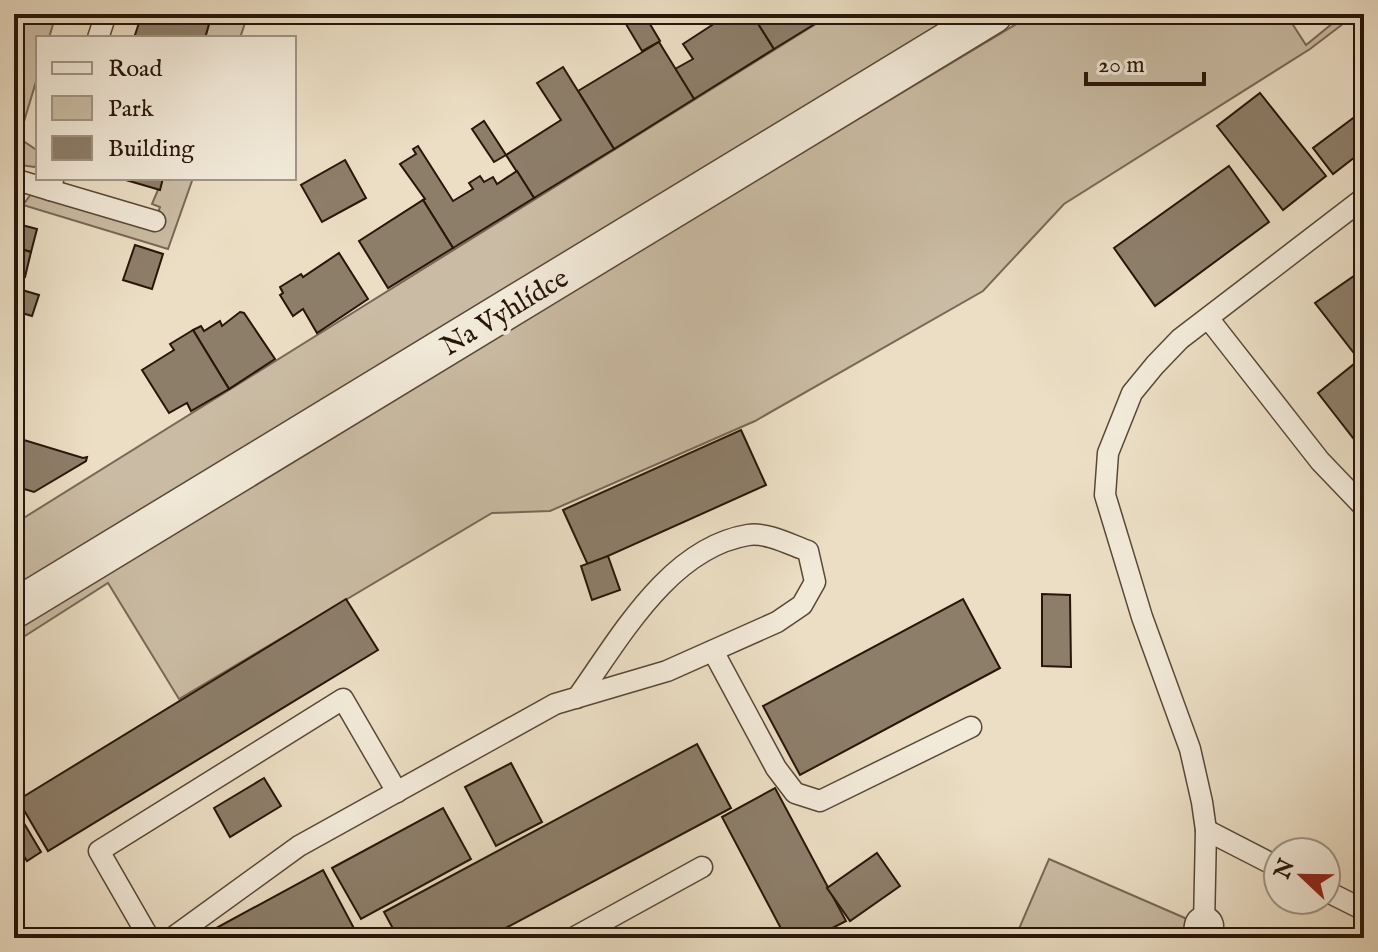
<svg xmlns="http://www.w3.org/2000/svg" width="1378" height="952" font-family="'IM FELL English',serif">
<rect width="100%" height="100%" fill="#ebdec4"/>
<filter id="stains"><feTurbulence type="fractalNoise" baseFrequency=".0025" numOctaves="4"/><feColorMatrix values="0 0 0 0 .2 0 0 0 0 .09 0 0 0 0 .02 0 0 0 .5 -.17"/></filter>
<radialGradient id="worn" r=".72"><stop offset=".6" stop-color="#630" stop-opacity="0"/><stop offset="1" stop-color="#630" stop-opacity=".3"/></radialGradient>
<g fill="#cabca4" stroke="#796856" stroke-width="2">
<polygon points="19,14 56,14 49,38 38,38 38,75 19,138 38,151 38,164 34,167 14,164 14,32"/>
<polygon points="212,14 248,14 240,38 205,38"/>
<polygon points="832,14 968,14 14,602 14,524"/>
<polygon points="1033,14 1286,14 1306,45 1344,14 1356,14 1310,49 1064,204 983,291 755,421 550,511 492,513 179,699 108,583 14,643 14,630 110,568"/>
<polygon points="163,178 193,178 168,249 23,205 31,194 155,221 160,207 152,204"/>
<polygon points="1049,859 1231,938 1015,938"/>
</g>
<g fill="#8d7e6a" stroke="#281509" stroke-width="2">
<polygon points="142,14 212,14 205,38 134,38"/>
<polygon points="620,14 644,14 660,41 642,51"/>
<polygon points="729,14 752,14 774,49 694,99 675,69 693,59 683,44"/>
<polygon points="752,14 831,14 774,49"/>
<polygon points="659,42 694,99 614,149 578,91"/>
<polygon points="563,67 614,149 534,198 506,155 561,120 537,83"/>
<polygon points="1260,93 1326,176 1283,210 1217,126"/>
<polygon points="1364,110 1364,150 1333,174 1313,148"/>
<polygon points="484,121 506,155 494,162 472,129"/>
<polygon points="418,146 453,201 473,189 469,183 480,176 484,182 493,177 497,184 517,171 534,198 453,248 423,200 425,199 400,164 416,154 413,149"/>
<polygon points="345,160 366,198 322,222 301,185"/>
<polygon points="1229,166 1269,222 1155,306 1114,248"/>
<polygon points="119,178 163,178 160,190"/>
<polygon points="423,200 453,248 388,288 359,241"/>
<polygon points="14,223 37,229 31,252 14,247"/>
<polygon points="135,245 163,254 152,289 123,280"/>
<polygon points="14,247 31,252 25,277 14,274"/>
<polygon points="339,253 368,299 317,333 303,309 293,316 280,295 283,293 280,287 301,274 303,277"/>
<polygon points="1364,269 1364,366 1315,303"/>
<polygon points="22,290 39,295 32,316 15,311"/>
<polygon points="240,312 244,313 275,359 229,389 193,330 201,326 204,331 220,321 222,326"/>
<polygon points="193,330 229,389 191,411 187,403 169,413 142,370 174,350 170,344"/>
<polygon points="1359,360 1364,366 1364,452 1318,393"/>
<polygon points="741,430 766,485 588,565 563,510"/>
<polygon points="14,437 83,458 87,457 86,461 34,492 14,486"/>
<polygon points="608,556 620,590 592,600 581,566"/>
<polygon points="1042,594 1070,595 1071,667 1042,666"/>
<polygon points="346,599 378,650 48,851 18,800"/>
<polygon points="963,599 1000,668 800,775 763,706"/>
<polygon points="697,744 731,808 487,938 398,938 384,912"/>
<polygon points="511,763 542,822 496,846 465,787"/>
<polygon points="264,778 281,806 230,837 214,808"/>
<polygon points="775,788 846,921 813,938 786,938 722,817"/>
<polygon points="443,808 471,859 361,919 332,868"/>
<polygon points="25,825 41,852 27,861 14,841 14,832"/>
<polygon points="877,853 900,886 850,921 827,888"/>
<polygon points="323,870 357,934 350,938 198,938"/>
</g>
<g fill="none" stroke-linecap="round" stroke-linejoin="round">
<g stroke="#594738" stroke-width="23">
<g id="service">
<polyline points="98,38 106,14"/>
<polyline points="14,179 50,190 53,180"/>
<polyline points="50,190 155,221"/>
<polyline points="1208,318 1320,461 1364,507"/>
<polyline points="713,651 776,768 795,793 820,801 971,727"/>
<polyline points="1206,830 1278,867"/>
<polyline points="1326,891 1364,910"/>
<polyline points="1204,926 1206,830 1202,802 1190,749 1142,617 1105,495 1108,453 1132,393 1155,365 1180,339 1364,198"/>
<polyline points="149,938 99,851 343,699 397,792"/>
<path d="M172,938L299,846L555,704L667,671L777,622L802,605L815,582L808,551C791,545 767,532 748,535C669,548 620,638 577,698"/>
<polyline points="573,938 702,867"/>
</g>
</g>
<g stroke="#594738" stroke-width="41">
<g id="minor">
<polyline points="14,609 993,14"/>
<polyline points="1202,938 1204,926"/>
</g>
</g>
<use href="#service" stroke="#f2ead9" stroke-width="20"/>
<use href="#minor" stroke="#f2ead9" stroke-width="38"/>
</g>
<g text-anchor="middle" stroke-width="8" stroke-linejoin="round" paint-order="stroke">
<g font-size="28" fill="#281509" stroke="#f2ead9">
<text transform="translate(504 311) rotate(-31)" y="10">Na Vyhlídce</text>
</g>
</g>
<rect width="1378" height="952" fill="none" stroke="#ebdec4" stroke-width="48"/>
<rect x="16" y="16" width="1346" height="920" fill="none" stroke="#281509" stroke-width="4"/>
<rect x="24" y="24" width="1330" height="904" fill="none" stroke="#281509" stroke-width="2"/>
<rect x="36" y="36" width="260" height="144" fill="#f2ead9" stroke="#a19586" stroke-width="2"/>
<rect x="52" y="62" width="40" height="12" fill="#f2ead9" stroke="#a19586" stroke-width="2"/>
<text x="108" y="76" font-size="24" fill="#281509">Road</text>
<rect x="52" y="96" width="40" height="24" fill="#cabca4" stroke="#a19586" stroke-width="2"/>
<text x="108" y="116" font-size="24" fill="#281509">Park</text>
<rect x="52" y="136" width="40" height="24" fill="#8d7e6a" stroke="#a19586" stroke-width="2"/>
<text x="108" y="156" font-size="24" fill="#281509">Building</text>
<g transform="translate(1302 876) rotate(292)"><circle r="38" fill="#f2ead9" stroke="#a19586" stroke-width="2"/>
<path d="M0-6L14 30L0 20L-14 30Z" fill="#8f2418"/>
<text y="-12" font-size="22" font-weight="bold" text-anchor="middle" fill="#281509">N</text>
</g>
<path d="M1086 72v12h118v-12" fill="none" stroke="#281509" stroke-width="4"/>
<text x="1098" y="72" font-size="24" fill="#281509" stroke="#f2ead9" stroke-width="6" paint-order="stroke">20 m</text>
<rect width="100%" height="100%" filter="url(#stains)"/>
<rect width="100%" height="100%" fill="url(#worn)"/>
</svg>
